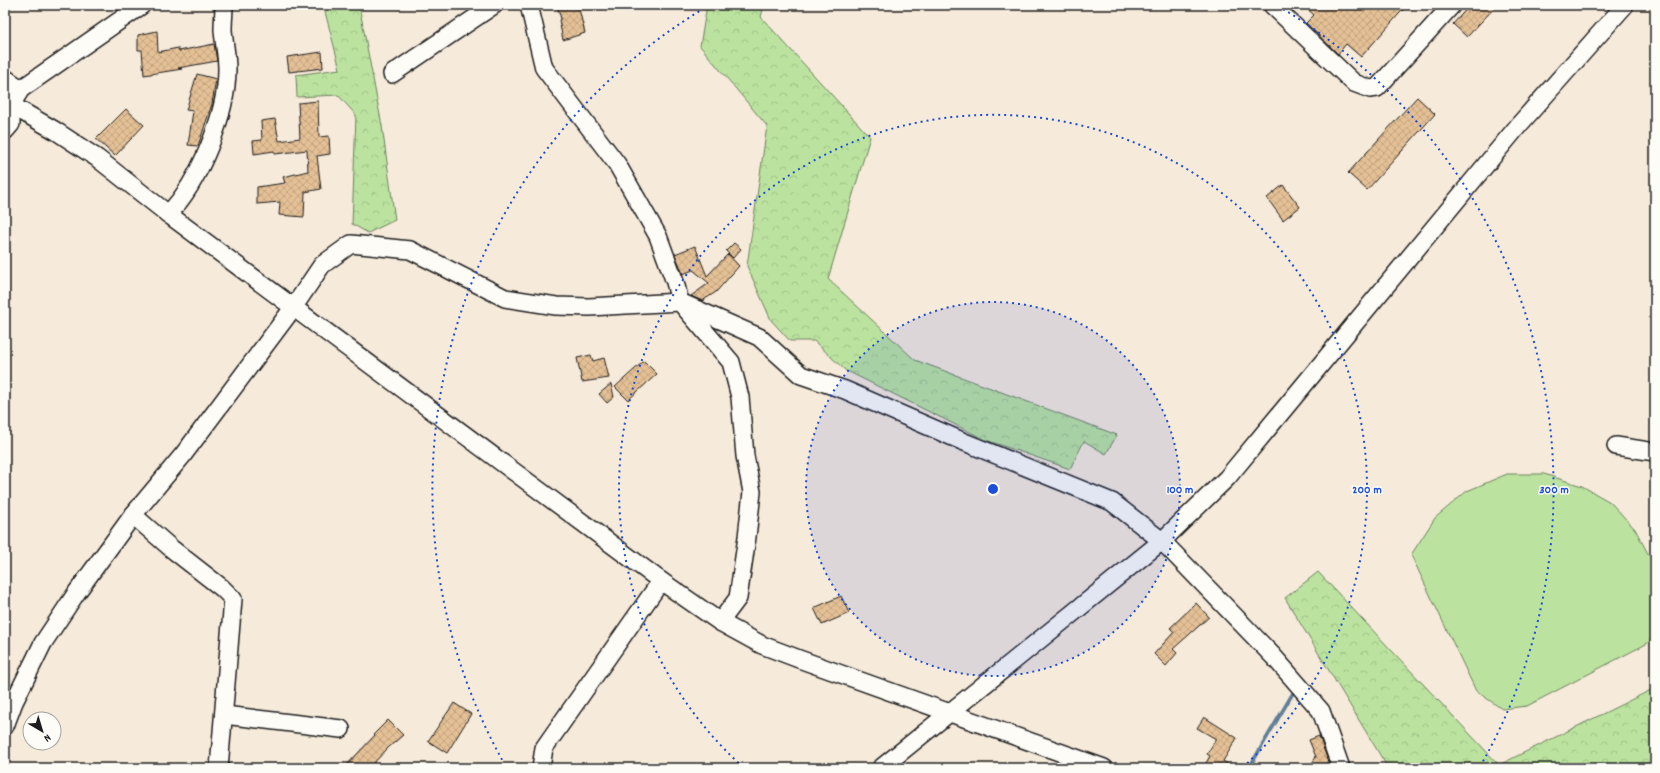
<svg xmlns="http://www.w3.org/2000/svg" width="1660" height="773" font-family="Dekko,sans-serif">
<defs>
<pattern id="forest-crowns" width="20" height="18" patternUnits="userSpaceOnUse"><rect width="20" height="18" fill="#bbe39f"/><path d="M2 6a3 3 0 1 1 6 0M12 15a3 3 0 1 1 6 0" fill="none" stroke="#a0c288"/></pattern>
<pattern id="building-cross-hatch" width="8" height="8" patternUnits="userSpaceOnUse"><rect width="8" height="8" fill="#e4c095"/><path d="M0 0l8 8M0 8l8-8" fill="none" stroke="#c3a480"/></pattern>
</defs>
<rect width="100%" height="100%" fill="#f6eada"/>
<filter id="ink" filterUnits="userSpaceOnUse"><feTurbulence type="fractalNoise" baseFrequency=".025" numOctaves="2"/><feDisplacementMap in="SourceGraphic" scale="8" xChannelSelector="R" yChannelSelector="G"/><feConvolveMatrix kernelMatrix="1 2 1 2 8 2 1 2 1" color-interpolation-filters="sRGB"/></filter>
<g filter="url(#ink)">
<g fill="url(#forest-crowns)" stroke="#6c805e">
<polygon points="335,5 359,5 382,126 395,220 368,233 352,224 356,115 338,95 297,97 296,75 340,69 324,8"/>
<polygon points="707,5 764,5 761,17 870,137 828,279 915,360 1117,435 1106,454 1084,441 1070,469 986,440 845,370 814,341 790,341 771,320 747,266 767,126 700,46"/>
<polygon points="1318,572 1499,765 1655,688 1655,768 1388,768 1285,598"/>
</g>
<polygon fill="#bbe39f" stroke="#6c805e" points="1507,474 1544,474 1582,486 1610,502 1635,529 1655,567 1655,632 1648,643 1527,706 1502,709 1476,691 1411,555 1435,518 1467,491"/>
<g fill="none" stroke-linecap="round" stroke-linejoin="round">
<polyline stroke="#607e98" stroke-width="3.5" points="1249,768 1293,693"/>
</g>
<g fill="url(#building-cross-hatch)" stroke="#1c1c1c">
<polygon points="557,5 578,5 585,33 563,40 559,20 561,19"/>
<polygon points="1303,5 1407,5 1361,57 1346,44 1338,54 1306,23 1314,15"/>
<polygon points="1470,5 1497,5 1467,37 1453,24"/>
<polygon points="157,31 158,52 178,48 179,51 214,44 217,61 178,68 182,69 144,75 142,50 138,50 138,35"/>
<polygon points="322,52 323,68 289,72 287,57"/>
<polygon points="197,74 216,79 212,104 198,146 188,145 193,111 186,110"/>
<polygon points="1417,97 1435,114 1367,190 1348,173"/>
<polygon points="318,101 319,137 329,136 330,154 317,156 321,189 305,192 304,217 279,215 280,202 257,204 257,187 285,183 283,177 308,171 307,150 275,154 274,151 254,154 253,141 262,140 261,121 275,119 279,141 300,138 298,103"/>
<polygon points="126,109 144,125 115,156 96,139"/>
<polygon points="1283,185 1300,207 1283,220 1267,198"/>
<polygon points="734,243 741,249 733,258 726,251"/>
<polygon points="695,246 707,276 728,254 739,266 716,292 702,301 691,296 709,283 693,270 683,274 675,254"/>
<polygon points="591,355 593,361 604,358 609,378 582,382 577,358"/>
<polygon points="644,361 657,374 628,400 615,387"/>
<polygon points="611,384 614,397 607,403 599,394"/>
<polygon points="841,596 849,613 822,625 814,608"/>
<polygon points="1196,603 1209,617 1173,649 1177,653 1166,666 1154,654 1174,632 1170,628"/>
<polygon points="454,703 471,714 447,753 428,741"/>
<polygon points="1204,717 1237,738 1223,761 1234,768 1203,768 1210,756 1207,754 1216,739 1197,728"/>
<polygon points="388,720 403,735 388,748 369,768 344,768 375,735 374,734"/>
<polygon points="1319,736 1328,761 1323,768 1309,768 1316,757 1309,740"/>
</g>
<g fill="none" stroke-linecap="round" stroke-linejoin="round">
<g stroke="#1c1c1c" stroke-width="20">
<g id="minor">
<polyline points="529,5 544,68 617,164 658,236 675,282 680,302 731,362 740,397 745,456 752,492 747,537 738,598 720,622"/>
<polyline points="1272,5 1354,83 1370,89 1377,88 1452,5"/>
<polyline points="392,74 494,5"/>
<polyline points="5,78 21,89"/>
<polyline points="5,105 11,105 56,131 97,158 168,214 661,581 720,622 762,645 799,659 1104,768"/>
<polyline points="5,131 11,124 11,105 21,89 142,5"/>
<path d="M168,214C199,183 227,114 227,69C227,56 224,43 223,30C223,21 224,13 224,5"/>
<polyline points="1616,446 1655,452"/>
<polyline points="133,515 172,549 222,588 233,599 219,768"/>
<polyline points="224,715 341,729"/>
<polyline points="5,726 14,702 43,643 77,592 133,515 183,455 293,308 322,265 351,244 410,250 505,298 556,306 589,307 680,302 759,337 801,375 845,390 962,441 1112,502 1162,541 1274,657 1321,711 1341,768"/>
<polyline points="541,768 544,748 661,581"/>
<polyline points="881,768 1162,541 1227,478 1518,126 1625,5"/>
</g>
</g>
<use href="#minor" stroke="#fdfcf7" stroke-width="17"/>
</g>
</g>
<circle cx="993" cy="489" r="187" fill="#1d4ed8" fill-opacity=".12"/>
<g fill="none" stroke="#1d4ed8" stroke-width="2" stroke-dasharray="2 4">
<circle cx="993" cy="489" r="187"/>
<path d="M743 767A374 374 0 1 1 1243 767"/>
<path d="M505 765A561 561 0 0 1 708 6M1278 6A561 561 0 0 1 1481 765"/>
</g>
<circle cx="993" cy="489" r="6" fill="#1d4ed8" stroke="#fdfcf7" stroke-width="2"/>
<g font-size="12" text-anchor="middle" font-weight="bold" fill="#1d4ed8" stroke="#fdfcf7" stroke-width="3" stroke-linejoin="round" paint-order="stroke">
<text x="1180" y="493">100 m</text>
<text x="1367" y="493">200 m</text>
<text x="1554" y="493">300 m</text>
</g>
<rect width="1660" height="773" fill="none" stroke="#fdfcf7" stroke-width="20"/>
<rect x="10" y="10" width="1640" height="753" fill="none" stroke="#1c1c1c" stroke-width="1.5" filter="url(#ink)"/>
<g transform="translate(42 731) rotate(142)"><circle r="19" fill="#fdfcf7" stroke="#a3a29f"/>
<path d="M0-3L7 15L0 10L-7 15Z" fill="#1c1c1c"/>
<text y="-6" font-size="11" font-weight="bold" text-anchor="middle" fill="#1c1c1c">N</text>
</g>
</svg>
